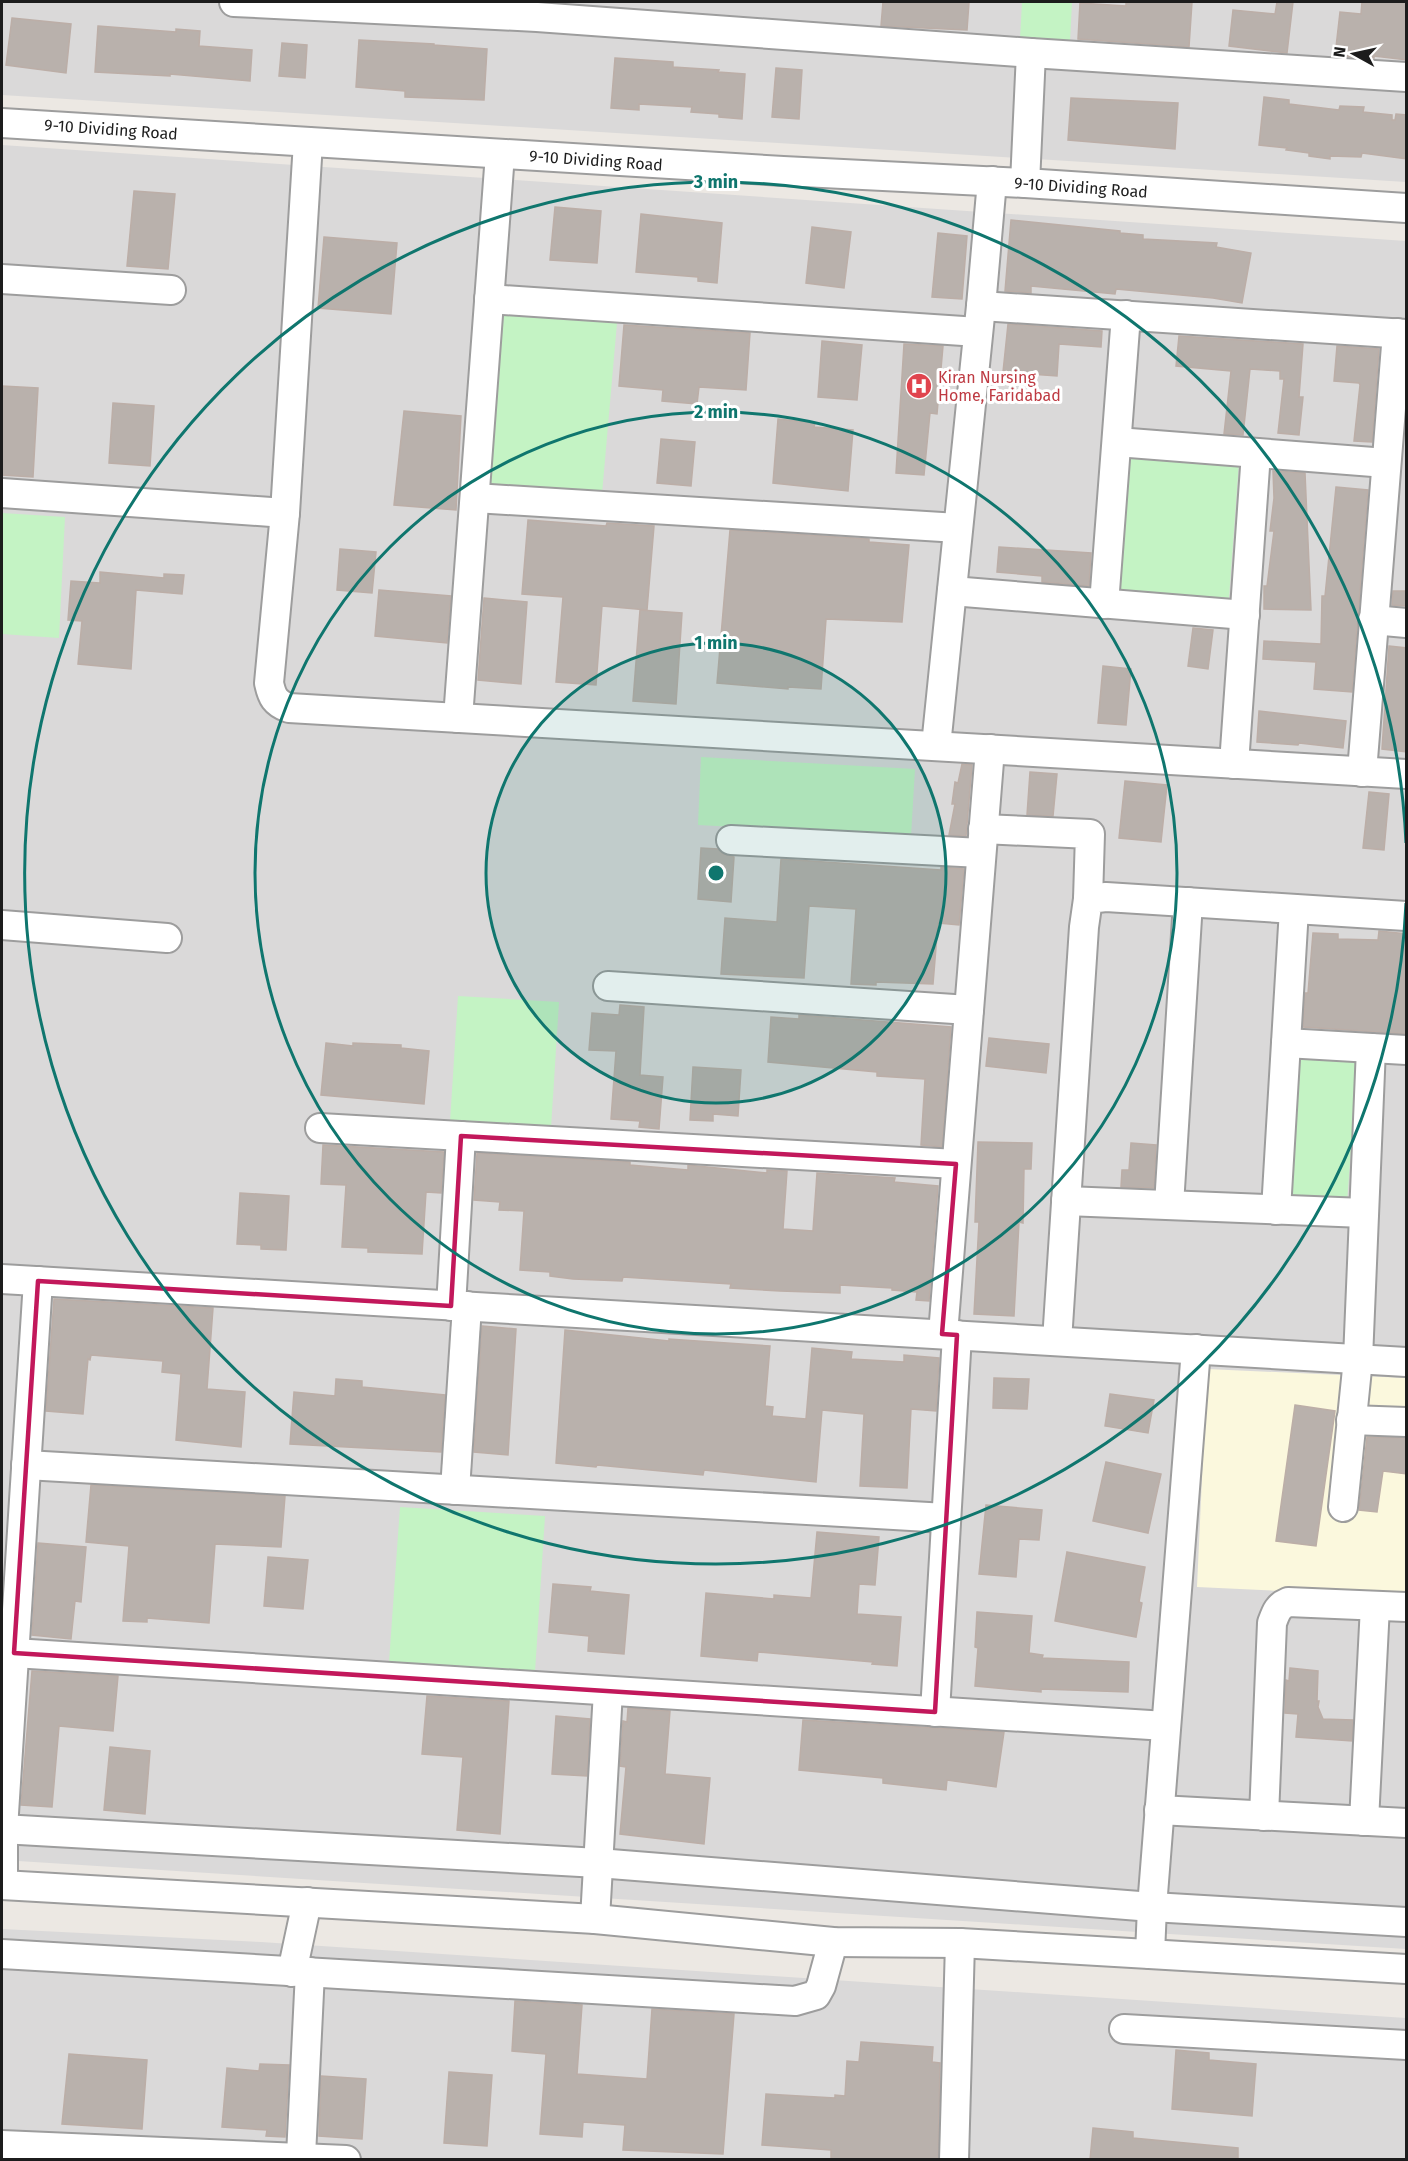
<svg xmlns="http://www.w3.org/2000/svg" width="1408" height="2161" font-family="'Fira Sans',sans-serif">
<rect width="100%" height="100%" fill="#ece8e3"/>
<g fill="#dad9d9">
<polygon points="2,2 1406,2 1406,182 2,95"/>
<polygon points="2,145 1406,241 1406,1949 2,1860"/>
<polygon points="2,1929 261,1942 1406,2018 1406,2159 2,2160"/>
</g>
<polygon fill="#fbf8dd" points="1207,1369 1406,1378 1406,1597 1197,1587"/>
<g fill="#c4f3c4">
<polygon points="1022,2 1072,2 1070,42 1020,39"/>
<polygon points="504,313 617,323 602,494 489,484"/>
<polygon points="1126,453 1239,462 1229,598 1115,590"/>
<polygon points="2,513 65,517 59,638 2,634"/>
<polygon points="701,757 915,769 911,836 698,825"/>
<polygon points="458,996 559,1002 551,1128 450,1122"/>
<polygon points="1299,1056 1358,1060 1347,1202 1289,1198"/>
<polygon points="400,1507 545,1516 535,1672 389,1662"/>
</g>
<g fill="#b9b1ac" stroke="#bcaea7" stroke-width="1.5">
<polygon points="883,2 969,2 967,30 881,26"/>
<polygon points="1126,2 1192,2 1189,47 1078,39 1080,3 1126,6"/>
<polygon points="1277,2 1293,2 1287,53 1229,46 1233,10 1275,14"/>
<polygon points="1362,2 1407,2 1407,60 1374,56 1374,58 1335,56 1340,12 1361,14"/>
<polygon points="12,18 71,24 66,73 6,65"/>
<polygon points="98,26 176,32 176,29 200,31 199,46 252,50 250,81 170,74 170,76 95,72"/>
<polygon points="359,40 434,44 434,45 487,49 484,100 405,97 405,91 356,87"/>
<polygon points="282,43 307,45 305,78 279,76"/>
<polygon points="615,58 673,62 673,67 719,70 718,72 745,74 742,119 719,117 719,114 691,112 692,107 639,104 639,110 611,108"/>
<polygon points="776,68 802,70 799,119 772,117"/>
<polygon points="1264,97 1289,100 1289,104 1339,110 1340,106 1364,107 1363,112 1392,115 1392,120 1395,120 1396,114 1407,115 1407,159 1362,153 1361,157 1330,156 1330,159 1309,156 1309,153 1286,150 1287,148 1259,145"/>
<polygon points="1071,98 1178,103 1175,149 1068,140"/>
<polygon points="134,191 175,194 168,269 127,266"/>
<polygon points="555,207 601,211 597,263 550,260"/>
<polygon points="641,214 722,223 717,283 698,281 698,277 636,272"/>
<polygon points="1011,220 1120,231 1120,233 1143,235 1143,239 1217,243 1216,247 1251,253 1242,303 1213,298 1116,289 1115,294 1031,286 1031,293 1005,291"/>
<polygon points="812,227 851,232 844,288 806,283"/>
<polygon points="938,233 967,236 962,299 932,297"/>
<polygon points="324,237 397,243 391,314 318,308"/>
<polygon points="1008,324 1102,331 1101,347 1059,344 1057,376 1003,372"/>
<polygon points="624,325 750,333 746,390 699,387 697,404 662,401 663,390 619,386"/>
<polygon points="1179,336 1303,344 1299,397 1303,397 1299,435 1278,433 1284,379 1280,379 1280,371 1250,369 1243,435 1224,434 1231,371 1176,366"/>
<polygon points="822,341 862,345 857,400 818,397"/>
<polygon points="904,344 943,346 937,414 930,413 924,475 896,473"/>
<polygon points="1337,346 1379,349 1372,442 1354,441 1360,385 1359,383 1334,381"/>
<polygon points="2,386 38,388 33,477 2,475"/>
<polygon points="113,403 154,406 150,466 109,463"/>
<polygon points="404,411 461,416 456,510 394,505"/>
<polygon points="778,419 815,423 814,427 853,430 848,491 773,483"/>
<polygon points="661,439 695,442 691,486 657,483"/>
<polygon points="1273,471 1305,473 1311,610 1264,609 1264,586 1267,586 1274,531 1270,531 1274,498"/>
<polygon points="1336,487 1368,490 1352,692 1314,689 1316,662 1263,659 1264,641 1321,644 1322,596 1325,596"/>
<polygon points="528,520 606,526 607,523 654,526 647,610 602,606 596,685 556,682 563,597 522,594"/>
<polygon points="730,530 869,539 869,542 909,545 902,622 826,619 821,689 788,687 788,689 717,683"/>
<polygon points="999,547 1091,553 1089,586 1042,582 1042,576 997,572"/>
<polygon points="340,549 376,552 372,593 337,590"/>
<polygon points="100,572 164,578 164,574 184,575 182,594 136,590 131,669 78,664 82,621 68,620 71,581 100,583"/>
<polygon points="379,590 451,596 447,643 375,636"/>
<polygon points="1393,591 1407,591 1407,606 1392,605"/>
<polygon points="484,598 527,602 521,684 478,680"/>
<polygon points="640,610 682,613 676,704 633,701"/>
<polygon points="1193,628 1213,630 1208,669 1188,666"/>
<polygon points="1389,646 1407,648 1407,752 1382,749"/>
<polygon points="1103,666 1131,669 1126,725 1098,723"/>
<polygon points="1259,711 1346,721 1343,748 1299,743 1298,745 1257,742"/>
<polygon points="962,764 972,765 966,836 949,835 955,804 952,804 955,782 958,783"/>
<polygon points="1030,772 1057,774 1053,816 1027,815"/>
<polygon points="1125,781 1167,785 1161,842 1119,838"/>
<polygon points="1369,792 1389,794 1384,850 1363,848"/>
<polygon points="701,848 718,849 723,854 734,857 731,902 698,899"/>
<polygon points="781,859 941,870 941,867 964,869 959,925 938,923 933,984 876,982 876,985 851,984 856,909 809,906 804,978 721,974 725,918 777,922"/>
<polygon points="1379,931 1407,934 1407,1034 1303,1027 1305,993 1308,993 1313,933 1338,934 1338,939 1378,940"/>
<polygon points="620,1005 644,1007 640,1075 663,1077 659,1129 639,1127 640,1121 611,1119 616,1051 589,1050 592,1013 619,1015"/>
<polygon points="799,1015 951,1027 942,1147 921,1145 925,1079 877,1076 877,1072 768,1062 771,1017 799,1019"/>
<polygon points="989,1038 1049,1044 1046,1073 986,1066"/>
<polygon points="326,1043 353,1046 353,1043 401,1045 401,1048 429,1051 424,1104 321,1095"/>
<polygon points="693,1067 741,1070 738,1116 713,1114 713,1121 690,1120"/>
<polygon points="978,1142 1032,1143 1031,1169 1024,1169 1023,1223 1019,1222 1014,1316 974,1314 979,1222 975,1222"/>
<polygon points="1131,1143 1156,1145 1154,1188 1121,1187 1122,1170 1129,1170"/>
<polygon points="323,1145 444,1152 441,1193 426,1192 422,1254 368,1252 368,1248 342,1247 346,1185 321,1184"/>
<polygon points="477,1153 630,1162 630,1165 688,1170 688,1165 767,1173 767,1170 787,1171 783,1229 813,1231 817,1173 895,1178 894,1182 938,1186 929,1301 916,1300 917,1292 892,1290 892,1288 840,1285 840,1293 780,1291 730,1288 731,1284 623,1277 622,1281 573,1279 550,1276 550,1272 520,1270 524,1211 499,1210 500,1202 474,1200"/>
<polygon points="240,1193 289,1196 286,1250 261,1249 261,1245 237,1244"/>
<polygon points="54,1299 213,1308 207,1389 245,1392 241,1447 176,1440 181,1374 162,1372 163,1361 91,1355 90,1360 88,1359 83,1414 46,1411"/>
<polygon points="482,1326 516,1329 508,1455 474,1452"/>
<polygon points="565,1330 669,1341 669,1339 770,1346 765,1406 773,1407 772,1416 806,1419 812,1348 852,1352 851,1359 904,1362 904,1355 939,1358 936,1411 911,1409 907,1488 860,1486 864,1414 822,1410 816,1482 704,1470 703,1475 597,1465 596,1467 556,1463"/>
<polygon points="994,1378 1029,1379 1027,1409 993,1408"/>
<polygon points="336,1379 362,1381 362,1387 445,1395 441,1452 290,1444 294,1392 335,1396"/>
<polygon points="1110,1394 1154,1400 1148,1433 1105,1426"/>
<polygon points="1295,1405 1335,1411 1316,1546 1276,1541"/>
<polygon points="1367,1437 1407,1438 1407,1474 1383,1471 1377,1512 1359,1510"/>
<polygon points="1106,1462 1161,1474 1148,1533 1093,1521"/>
<polygon points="91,1485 285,1496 281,1547 215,1544 209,1623 147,1618 147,1622 123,1621 129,1546 86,1542"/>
<polygon points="986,1505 1042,1510 1039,1540 1019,1539 1016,1577 979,1574"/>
<polygon points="817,1532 879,1537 875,1585 859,1584 857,1614 901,1617 897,1666 872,1664 873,1662 758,1652 757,1661 701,1656 706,1593 774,1599 774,1595 811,1598"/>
<polygon points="38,1543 86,1547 81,1602 75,1601 71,1639 32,1635"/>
<polygon points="1067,1552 1145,1567 1139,1602 1142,1603 1136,1637 1055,1621"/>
<polygon points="268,1557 308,1560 303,1609 264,1606"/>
<polygon points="553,1584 591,1587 590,1591 629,1595 624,1654 588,1651 589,1636 549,1632"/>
<polygon points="977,1612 1032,1616 1029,1653 1043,1655 1042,1658 1129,1662 1128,1692 1041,1689 1041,1692 975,1686 978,1648 975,1647"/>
<polygon points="1290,1668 1318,1671 1317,1701 1319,1701 1318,1707 1323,1719 1353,1720 1352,1741 1296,1737 1298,1714 1285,1713 1286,1680 1289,1681"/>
<polygon points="32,1671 118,1676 113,1731 59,1726 52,1807 21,1805"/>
<polygon points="427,1696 509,1701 500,1834 457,1830 463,1757 422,1754"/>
<polygon points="628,1708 670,1711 665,1774 710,1778 704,1844 620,1834 626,1767 620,1766 623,1721 627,1722"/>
<polygon points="556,1716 590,1719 587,1776 552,1774"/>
<polygon points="803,1720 1004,1732 996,1787 947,1780 946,1790 883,1783 883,1778 799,1770"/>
<polygon points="110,1747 150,1751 145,1814 104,1810"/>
<polygon points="515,2001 582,2005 577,2074 647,2079 652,2009 734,2014 723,2154 623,2150 625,2125 583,2122 582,2137 540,2134 546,2054 512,2051"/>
<polygon points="861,2042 933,2047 932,2062 940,2063 938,2160 831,2160 831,2150 762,2145 766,2094 835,2098 835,2095 845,2096 847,2061 859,2062"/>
<polygon points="1176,2050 1209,2053 1209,2060 1256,2064 1252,2116 1172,2109"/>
<polygon points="69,2054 147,2060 142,2129 62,2124"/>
<polygon points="260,2064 289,2065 285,2137 266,2136 267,2130 222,2127 227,2068 259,2071"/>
<polygon points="449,2072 492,2075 487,2146 444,2143"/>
<polygon points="321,2076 366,2079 362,2139 319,2136"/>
<polygon points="1093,2128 1133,2132 1133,2138 1238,2148 1238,2160 1090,2160"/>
</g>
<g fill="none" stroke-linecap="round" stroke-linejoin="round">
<g stroke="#9d9d9d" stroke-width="32">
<g id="minor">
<polyline points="234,2 537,17 1031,53 1406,77"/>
<polyline points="2,123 783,171 1025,183 1406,208"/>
<path d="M308,142L285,513L269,683C272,697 275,703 289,708L1406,774"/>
<polyline points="1025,183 1031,53"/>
<polyline points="2,279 171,290"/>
<polyline points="489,299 978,332"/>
<polyline points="981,306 1406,334"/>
<polyline points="1117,442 1386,463"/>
<polyline points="2,493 285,513"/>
<polyline points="475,498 958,528"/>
<polyline points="952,591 1245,615"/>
<polyline points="1104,604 1126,315"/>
<polyline points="1373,620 1406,623"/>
<polyline points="458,718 500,154"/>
<polyline points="936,746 981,306 992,181"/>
<polyline points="1234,764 1256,453"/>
<polyline points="1362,772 1397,333"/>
<polyline points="983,829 1090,834 1088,899"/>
<polyline points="731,840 981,853"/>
<polyline points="2,925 167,938"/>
<polyline points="608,986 969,1010"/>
<polyline points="1286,1043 1406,1050"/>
<polyline points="320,1128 956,1164"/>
<polyline points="1066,1201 1364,1213"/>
<polyline points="1169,1205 1188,902"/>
<polyline points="1276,1210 1294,909"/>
<polyline points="2,1279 1406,1362"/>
<polyline points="451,1306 461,1136"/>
<polyline points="943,1334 990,749"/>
<polyline points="1057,1341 1084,927 1088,899 1106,897 1406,916"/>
<polyline points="1351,1420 1406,1422"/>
<polyline points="26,1465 946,1518"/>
<polyline points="455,1490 467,1306"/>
<polyline points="1343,1507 1358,1359 1371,1048"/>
<polyline points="14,1653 1166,1726"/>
<polyline points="935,1712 957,1335"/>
<polyline points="1159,1810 1406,1823"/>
<path d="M1264,1816L1272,1623C1276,1612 1278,1606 1288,1602L1406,1607"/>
<polyline points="1364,1821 1375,1606"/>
<polyline points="2,1829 598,1863 1152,1907 1406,1922"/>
<polyline points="2,1885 595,1919 833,1942 960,1943 1406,1969"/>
<polyline points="3,1885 3,1829 38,1281"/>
<polyline points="595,1919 608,1691"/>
<polyline points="2,1954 795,2001 816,1995 821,1986 833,1942"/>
<polyline points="1150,1954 1152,1907 1196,1349"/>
<polyline points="292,1972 307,1902"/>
<polyline points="1124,2029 1406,2045"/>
<polyline points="2,2145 346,2160"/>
<polyline points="301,2156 310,1972"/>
<polyline points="954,2160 960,1943"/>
</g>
</g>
<use href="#minor" stroke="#fff" stroke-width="28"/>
</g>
<path fill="none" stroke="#c2185b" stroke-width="4.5" stroke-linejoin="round" d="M461,1136L956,1164L942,1334L957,1335L935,1712L14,1653L38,1281L451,1306Z"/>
<circle cx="716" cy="873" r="230" fill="#0f766e" fill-opacity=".12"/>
<g fill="none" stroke="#0f766e" stroke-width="3">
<circle cx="716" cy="873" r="230"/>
<circle cx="716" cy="873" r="461"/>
<path d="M1406 903A691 691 0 1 1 1406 843"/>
</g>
<defs>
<g id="hospital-disc" transform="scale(1.35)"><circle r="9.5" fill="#e0444e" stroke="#fff"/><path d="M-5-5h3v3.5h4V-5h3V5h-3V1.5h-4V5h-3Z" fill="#fff"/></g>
</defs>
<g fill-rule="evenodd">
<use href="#hospital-disc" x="919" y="386"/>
</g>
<g text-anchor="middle" stroke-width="6" stroke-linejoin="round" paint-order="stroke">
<g font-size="16" fill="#1c1c1c" stroke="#fff">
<text transform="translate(111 129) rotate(4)" y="6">9-10 Dividing Road</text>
<text transform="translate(596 160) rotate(4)" y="6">9-10 Dividing Road</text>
<text transform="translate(1081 187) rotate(4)" y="6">9-10 Dividing Road</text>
</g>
<g font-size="16" fill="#be3a42" stroke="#fff" text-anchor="start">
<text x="938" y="383">Kiran Nursing<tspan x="938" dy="18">Home, Faridabad</tspan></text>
</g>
</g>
<circle cx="716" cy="873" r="9" fill="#0f766e" stroke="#fff" stroke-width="3"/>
<g font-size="18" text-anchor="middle" font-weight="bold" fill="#0f766e" stroke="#fff" stroke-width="6" stroke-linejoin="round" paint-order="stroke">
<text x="716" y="188">3 min</text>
<text x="716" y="418">2 min</text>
<text x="716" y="649">1 min</text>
</g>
<rect width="1408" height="2161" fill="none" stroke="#1c1c1c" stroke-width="6"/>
<g transform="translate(1354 54) rotate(278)" stroke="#ffffff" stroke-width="4.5" paint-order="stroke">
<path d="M0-4.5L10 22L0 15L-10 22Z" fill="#1c1c1c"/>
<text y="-9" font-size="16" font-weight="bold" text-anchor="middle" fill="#1c1c1c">N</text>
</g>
</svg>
